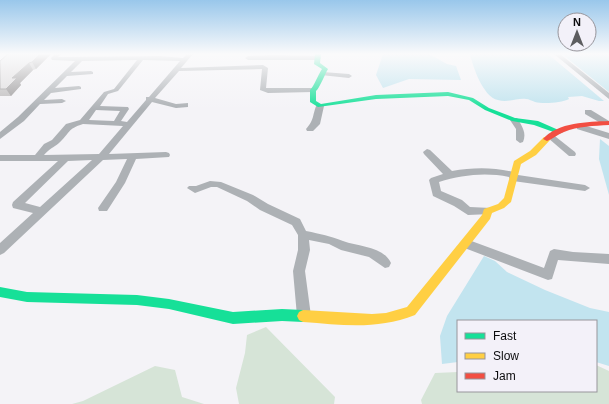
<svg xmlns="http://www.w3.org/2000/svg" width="609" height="404" font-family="Arial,sans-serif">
<rect width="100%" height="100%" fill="#f4f3f7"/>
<g fill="#d6e4d7">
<polygon points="266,327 335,397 334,404 239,404 236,388 245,353 247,335"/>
<polygon points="596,365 609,371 609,404 422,404 421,400 435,373 458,372 458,391 596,391"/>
<polygon points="155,366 175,370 182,397 204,404 72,404 83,401"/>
</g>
<g fill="#c2e4ef">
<polygon points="383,54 429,54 447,64 456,66 461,80 409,79 383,88 376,75"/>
<path d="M470,54H548L604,101H599L582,96L568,97L569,99C561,103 543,104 535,102C532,101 529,99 526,99C517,98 507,103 498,100C483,97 473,67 470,54Z"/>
<polygon points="562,54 609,54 609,92"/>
<polygon points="600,139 609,146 609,195 599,159"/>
<polygon points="484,256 495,261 507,272 545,290 590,308 609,312 609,366 596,362 596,321 458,321 458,362 442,364 440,336 447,316"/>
</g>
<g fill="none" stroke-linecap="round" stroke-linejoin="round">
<g fill="#adb1b5" fill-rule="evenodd">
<path d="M55,54H61L58,57L160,56L183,58L187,54H193L181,68L263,65L268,68L266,88H313L316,90L313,92L268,93L260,90L262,69L179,71L155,98L176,104L188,103V107L176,108L152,102L109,154L166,152L169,153L170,155L169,157L136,159L125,183L107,211H99L98,208L116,182L127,159L103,160L4,253L0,255V243L33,213L13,208L12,205L13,202L58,161H0V155H35L44,144L52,140L66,124L80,120L104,92L114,89L137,60L82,61L71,72L91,71L93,72V74L67,76L55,88L79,86L81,87V89L51,93L44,100L62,99L66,101L62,103L40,104L24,121L0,139V132L18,117L75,61L52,60L51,58ZM143,60L180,61L149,97H146V100L127,122L121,121L129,109L128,107L100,106L108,94L118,91ZM96,110L120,111L114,121L89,120ZM83,124L123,126L99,154L44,155C50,148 53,148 59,143C70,133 67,129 83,124ZM92,160L40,207L25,203L68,161Z"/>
<polygon points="554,54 560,54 609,93 609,99"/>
<polygon points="274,55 318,56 321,58 318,60 248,60 245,58 248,56"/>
<polygon points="323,72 349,74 352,76 349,78 321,75 321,73"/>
<path d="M317,104H320L324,106L320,124L313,131H307L306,129C315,119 312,115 317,104Z"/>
<polygon points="585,110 591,110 609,121 609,125 604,125 585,114"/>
<path d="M511,118H517C522,126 527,133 523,142L520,143L516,140V129L510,120Z"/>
<polygon points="577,125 583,125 609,133 609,139 577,129"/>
<polygon points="551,133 575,152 576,154 575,156 569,156 548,138 547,136 548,134"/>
<path d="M427,149L430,150L452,171C474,167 496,167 517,173L518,175L585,185L590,188L585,191L513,181L510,180L509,177C485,172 462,175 439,182L441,191L462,200L470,207L491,208L492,211L491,214L468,215L454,206L433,196L429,180L431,178L443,174L424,154L423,152Z"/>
<path d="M210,181L221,182L253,195L268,204L300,219L306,231C321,234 330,236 343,241C359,247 383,246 391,263L389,267L385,268L369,257L341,250L329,244L309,240L310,250L305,271L311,316L309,320L304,322L299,320L297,316L293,271L298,250V235L292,225L260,210L247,201L217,187H211L195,193L187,188L189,186H196Z"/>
<polygon points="466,239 544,268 550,251 554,249 573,252 609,254 609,264 558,260 552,279 548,280 462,247 460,244 462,241"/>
</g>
<g fill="#16e098" fill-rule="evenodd">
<path d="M315,54H321L320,63L328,69C325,74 319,89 316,91V101L321,104L376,95L448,92L473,98L489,108L515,118L538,121L563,132L559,134L534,125L512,121L485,110L469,100L448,96L376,99L318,107L310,102V90C314,86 318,75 322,69L314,64Z"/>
<polygon points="0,287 27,292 137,295 169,299 233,312 282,309 303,310 307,312 309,316 307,320 303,322 282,321 233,324 169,309 137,305 27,302 0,297"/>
</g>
<path fill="#ffcf43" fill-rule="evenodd" d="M544,137H547L551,139L536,155L521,164L511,202L504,208L492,213L490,219L415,315C377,330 343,325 303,322L299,320L297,316L299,312L303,310L372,314L386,313L407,307L482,215L484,209L498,204L504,198L514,161L530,151Z"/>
<path fill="#f24e42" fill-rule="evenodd" d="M609,121V125C594,126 578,126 564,132C558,134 553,139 547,141L543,139C558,122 588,122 609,121Z"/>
</g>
<polygon fill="#bebcbd" points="8,54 51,54 36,69 33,70 20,83 21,85 11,96 0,96 0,61"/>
<g fill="#9b999a">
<polygon points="40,54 51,54 36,69 32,62"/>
<polygon points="29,63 33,70 20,83 21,85 11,96 6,89 12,78"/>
</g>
<polygon fill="#dddbdc" stroke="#9b999a" points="8,54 40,54 32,62 29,63 12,78 17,78 6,89 0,89 0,61"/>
<linearGradient id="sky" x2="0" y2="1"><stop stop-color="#99c7eb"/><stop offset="0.49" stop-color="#fafafb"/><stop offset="1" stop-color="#fafafb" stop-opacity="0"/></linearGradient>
<rect width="609" height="110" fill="url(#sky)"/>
<rect x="457" y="320" width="140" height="72" fill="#f3f1f9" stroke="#97959b"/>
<rect x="465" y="333" width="20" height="6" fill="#16e098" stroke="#97959b"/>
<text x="493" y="340" font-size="12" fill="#0c0c0e">Fast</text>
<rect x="465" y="353" width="20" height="6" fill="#ffcf43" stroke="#97959b"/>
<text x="493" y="360" font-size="12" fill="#0c0c0e">Slow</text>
<rect x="465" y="373" width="20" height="6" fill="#f24e42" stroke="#97959b"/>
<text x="493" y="380" font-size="12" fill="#0c0c0e">Jam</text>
<g transform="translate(577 32)"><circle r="19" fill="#f3f1f9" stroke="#97959b"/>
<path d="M0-3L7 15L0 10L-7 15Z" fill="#5d5d60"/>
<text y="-6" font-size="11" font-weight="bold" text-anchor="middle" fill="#0c0c0e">N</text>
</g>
</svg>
